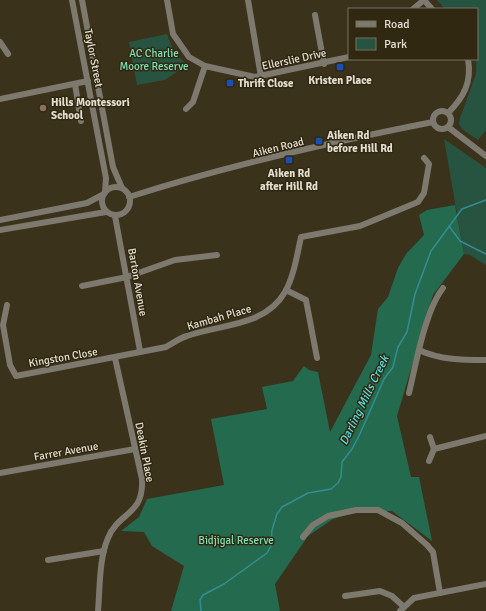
<svg xmlns="http://www.w3.org/2000/svg" width="486" height="611" font-family="Signika,sans-serif">
<rect width="100%" height="100%" fill="#3b321c"/>
<g fill="#275341">
<polygon points="437,0 486,0 486,130 478,140 462,129 459,124 460,118 476,74 477,9 445,9"/>
<polygon points="167,34 174,52 187,65 165,80 137,85 129,42"/>
<polygon points="444,139 486,168 486,265 470,255 464,254"/>
</g>
<polygon fill="#246a4f" points="455,205 464,254 433,295 397,416 411,477 419,477 432,541 392,511 360,511 333,519 308,536 275,584 280,611 171,611 184,566 152,546 144,532 121,531 139,517 147,499 224,485 211,419 267,409 262,387 293,381 304,366 309,370 318,372 330,432 371,355 378,309 388,297 398,268 406,254 424,235 419,215 427,210"/>
<g fill="none" stroke-linecap="round" stroke-linejoin="round">
<g stroke="#358d91" stroke-width="1.5">
<polyline points="449,226 460,241 486,254"/>
<polyline points="201,611 200,600 203,595 224,584 267,553 271,546 272,530 277,514 282,507 308,493 331,489 338,483 341,477 342,462 352,449 359,436 384,379 393,367 398,347 407,332 415,294 431,251 462,209 486,200"/>
</g>
<g stroke="#7d796e" stroke-width="6">
<polyline points="72,0 106,178 105,192"/>
<polyline points="82,0 113,167 122,188"/>
<polyline points="167,0 173,34 189,57 205,66 255,77 349,57"/>
<polyline points="248,0 261,77"/>
<polyline points="424,0 432,9"/>
<polyline points="413,9 424,0"/>
<polyline points="315,15 324,64"/>
<polyline points="0,42 8,54"/>
<polyline points="75,84 81,121"/>
<polyline points="0,99 88,81"/>
<polyline points="186,109 193,102 205,66"/>
<circle cx="442" cy="120" r="9"/>
<path d="M448,113C464,97 472,82 468,59"/>
<polyline points="448,127 486,156"/>
<circle cx="116" cy="201" r="14"/>
<path d="M129,197C229,165 331,142 433,122"/>
<polyline points="115,216 140,351"/>
<polyline points="0,220 87,203 104,194"/>
<polyline points="0,230 106,212"/>
<polyline points="82,286 127,277 175,260 217,255"/>
<polyline points="286,290 306,300 317,358"/>
<path d="M7,305L3,325L10,365L16,376L166,347C173,343 180,338 187,336C220,324 265,327 285,292C294,276 297,255 301,237L360,226L418,202L424,193L429,164L424,158"/>
<path d="M419,350C440,360 463,360 486,360"/>
<path d="M409,393C416,364 425,311 443,288"/>
<polyline points="430,437 434,449 486,436"/>
<polyline points="429,461 434,449"/>
<polyline points="0,473 135,449"/>
<polyline points="303,537 313,525 328,516 356,510 378,510 402,523 427,545 433,552 440,593"/>
<polyline points="48,560 104,551"/>
<polyline points="345,596 380,591 392,596 404,607"/>
<path d="M98,611C100,588 99,559 108,538C119,511 144,516 142,479L115,358"/>
<polyline points="400,611 414,598 486,584"/>
</g>
</g>
<g fill="#1a4fb4" stroke="#312812" stroke-width="1.5">
<rect x="336" y="63" width="8" height="8" rx="2"/>
<rect x="226" y="79" width="8" height="8" rx="2"/>
<rect x="315" y="137" width="8" height="8" rx="2"/>
<rect x="285" y="156" width="8" height="8" rx="2"/>
</g>
<circle fill="#8d6e63" stroke="#312812" stroke-width="1.5" cx="43" cy="108" r="4"/>
<g text-anchor="middle" stroke-width="3" stroke-linejoin="round" paint-order="stroke">
<g font-size="11" fill="#7de1b6" stroke="#312812">
<text x="154" y="57">AC Charlie<tspan x="154" dy="13">Moore Reserve</tspan></text>
<text x="236" y="544">Bidjigal Reserve</text>
</g>
<g font-size="11" fill="#e3ded0" stroke="#312812">
<text transform="translate(94 58) rotate(79)" y="4">Taylor Street</text>
<text transform="translate(294 59) rotate(-12)" y="4">Ellerslie Drive</text>
<text transform="translate(278 147) rotate(-14)" y="4">Aiken Road</text>
<text transform="translate(138 282) rotate(80)" y="4">Barton Avenue</text>
<text transform="translate(219 317) rotate(-16)" y="4">Kambah Place</text>
<text transform="translate(63 357) rotate(-10)" y="4">Kingston Close</text>
<text transform="translate(66 451) rotate(-10)" y="4">Farrer Avenue</text>
<text transform="translate(145 452) rotate(79)" y="4">Deakin Place</text>
</g>
<g font-size="11" font-weight="bold" fill="#e3ded0" stroke="#312812" text-anchor="start">
<text x="340" y="84" text-anchor="middle">Kristen Place</text>
<text x="238" y="87">Thrift Close</text>
<text x="51" y="106">Hills Montessori<tspan x="51" dy="13">School</tspan></text>
<text x="327" y="139">Aiken Rd<tspan x="327" dy="13">before Hill Rd</tspan></text>
<text x="289" y="177" text-anchor="middle">Aiken Rd<tspan x="289" dy="13">after Hill Rd</tspan></text>
</g>
<g font-size="12" font-style="italic" fill="#59dbe0" stroke="#312812">
<text transform="translate(364 400) rotate(-64)" y="4">Darling Mills Creek</text>
</g>
</g>
<rect x="348" y="8" width="130" height="52" fill="#312812" stroke="#78715e"/>
<rect x="356" y="21" width="20" height="6" fill="#7d796e" stroke="#78715e"/>
<text x="384" y="28" font-size="12" fill="#e3ded0">Road</text>
<rect x="356" y="38" width="20" height="12" fill="#275341" stroke="#78715e"/>
<text x="384" y="48" font-size="12" fill="#e3ded0">Park</text>
</svg>
